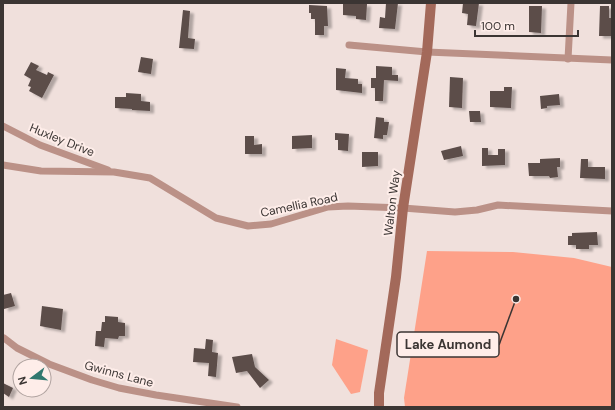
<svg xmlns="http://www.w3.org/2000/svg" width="615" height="410" font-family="'DM Sans',sans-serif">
<defs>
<filter id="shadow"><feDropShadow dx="4" dy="2.5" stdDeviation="1" flood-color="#0004"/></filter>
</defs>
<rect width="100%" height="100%" fill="#f0e0dc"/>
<g fill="#fea189">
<polygon points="427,251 513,252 574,258 612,267 612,407 405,407 404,398"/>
<polygon points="336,339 368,350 360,392 351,394 332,365"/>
</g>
<g fill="#5b4d4a" filter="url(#shadow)">
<polygon points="343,3 367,4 366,20 356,19 356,16 343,15"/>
<polygon points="386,3 398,3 395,29 379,28 380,17 385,18"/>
<polygon points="463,3 479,3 476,26 467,25 468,14 462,13"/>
<polygon points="309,5 327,6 328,26 324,26 324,35 315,35 315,19 311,19 311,13 309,13"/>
<polygon points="529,6 542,6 541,33 529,32"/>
<polygon points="600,6 609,6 609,18 612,18 612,36 599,36"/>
<polygon points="183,10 190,11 188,38 195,39 194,49 179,48"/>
<polygon points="141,57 153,59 151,74 138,72"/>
<polygon points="31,62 39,66 36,70 47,75 48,72 54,75 42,98 29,91 31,87 28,86 31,79 24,75"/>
<polygon points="376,66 392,67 392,75 398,75 398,81 384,80 383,101 375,101 375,88 371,88 371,78 376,78"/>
<polygon points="336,68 346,69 345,78 358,79 358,84 362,84 362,93 336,90"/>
<polygon points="450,77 463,78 462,108 449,107"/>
<polygon points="504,87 512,87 511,108 490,107 490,91 504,91"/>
<polygon points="126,93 141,94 141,101 150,102 150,111 132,110 132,109 115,108 115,97 126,97"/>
<polygon points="559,94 560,105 547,106 547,108 541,109 540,96"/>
<polygon points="469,111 480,111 481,122 470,122"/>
<polygon points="376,117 384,118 384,122 389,122 387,135 383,135 383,139 374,138"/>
<polygon points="335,133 349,134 348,151 338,150 338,140 335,140"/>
<polygon points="312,135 312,148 292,149 292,136"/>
<polygon points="245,136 254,136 254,145 262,144 262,154 245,154"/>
<polygon points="461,146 463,156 444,160 441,151"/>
<polygon points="482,148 488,148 488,155 498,155 498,149 505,149 505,165 482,166"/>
<polygon points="362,152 378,152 378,166 362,167"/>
<polygon points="560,158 560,167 557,167 558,177 550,178 549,176 529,176 528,163 540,163 540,159"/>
<polygon points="581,159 588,159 588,167 605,167 605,179 580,178"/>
<polygon points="597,232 598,245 589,245 589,249 576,249 576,245 568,245 568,236 572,236 572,233"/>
<polygon points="11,293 15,306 4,309 3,295"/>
<polygon points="42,306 63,309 61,330 40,326"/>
<polygon points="105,316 118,317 118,322 125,323 125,336 119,336 118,339 105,338 104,347 95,346 96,331 101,331 102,322 105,322"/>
<polygon points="206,339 213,340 212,352 218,353 216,377 208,376 209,363 193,362 194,348 205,349"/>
<polygon points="252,354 255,367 269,380 260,388 247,371 236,373 232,357"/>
<polygon points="3,383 13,388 9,397 3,393"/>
</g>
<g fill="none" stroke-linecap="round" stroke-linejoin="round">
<g stroke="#bb9187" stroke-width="7">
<polyline points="349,45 427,52 612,60"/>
<polyline points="568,59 571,3"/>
<polyline points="3,126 40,145 108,170"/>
<polyline points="3,165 41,171 114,172 150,178 216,218 248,226 271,224 328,207 348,206 403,208 455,212 477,210 498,205 612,211"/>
<polyline points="4,338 17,348 49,364 92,380 119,388 156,395 237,407"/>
</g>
<polyline stroke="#a3695a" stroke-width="10" points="379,407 379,393 396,277 403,208 427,52 431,3"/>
</g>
<g text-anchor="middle" stroke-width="4" stroke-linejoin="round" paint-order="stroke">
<g font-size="12" fill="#3b3533" stroke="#feede9">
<text transform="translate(62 140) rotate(22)" y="4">Huxley Drive</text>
<text transform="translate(392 203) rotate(-83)" y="4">Walton Way</text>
<text transform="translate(299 205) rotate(-12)" y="4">Camellia Road</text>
<text transform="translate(119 374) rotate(15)" y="4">Gwinns Lane</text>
</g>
</g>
<path fill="none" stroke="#3b3533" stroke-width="1.5" d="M516 299L499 345"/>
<circle fill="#3b3533" stroke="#feede9" stroke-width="1.5" cx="516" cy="299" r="4"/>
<rect fill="#feede9" stroke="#3b3533" stroke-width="1.5" x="397" y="332" width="102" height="25" rx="4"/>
<g font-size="13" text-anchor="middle" font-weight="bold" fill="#3b3533">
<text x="448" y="349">Lake Aumond</text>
</g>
<rect width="615" height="410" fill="none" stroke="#3b3533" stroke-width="8"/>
<g transform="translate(32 378) rotate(254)"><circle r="19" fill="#feede9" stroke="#b0a3a0"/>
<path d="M0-3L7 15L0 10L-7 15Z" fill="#31786f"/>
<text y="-6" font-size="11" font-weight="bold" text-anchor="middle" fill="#3b3533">N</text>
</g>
<path d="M475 30v6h103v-6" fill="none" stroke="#3b3533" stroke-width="2"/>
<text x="481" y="30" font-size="12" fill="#3b3533" stroke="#feede9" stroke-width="3" paint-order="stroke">100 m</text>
</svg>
